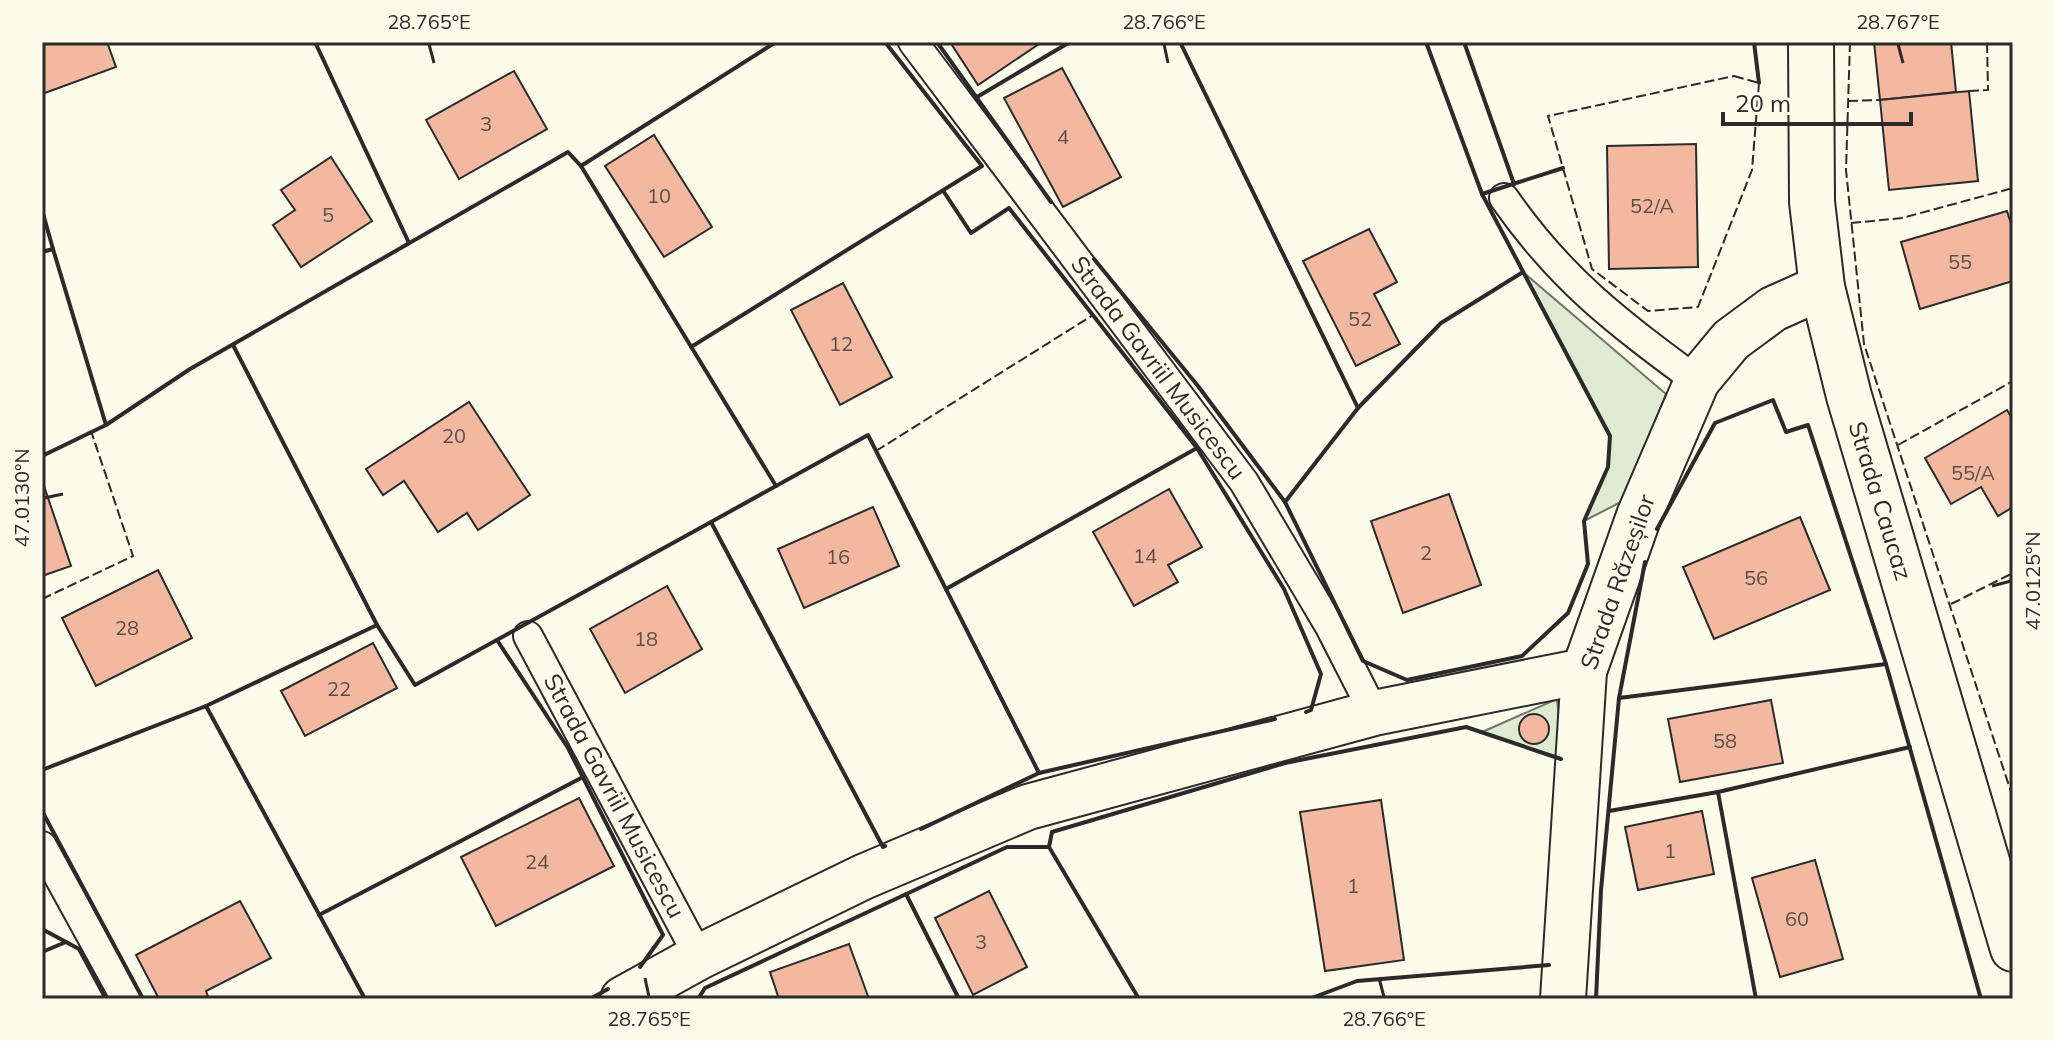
<svg xmlns="http://www.w3.org/2000/svg" width="2055" height="1041" font-family="Mulish,sans-serif">
<rect width="100%" height="100%" fill="#fdfbea"/>
<g fill="#deebd1" stroke="#74746e" stroke-width="2">
<polygon points="1523,272 1666,394 1623,501 1584,521 1608,467 1610,436"/>
<polygon points="1557,699 1563,760 1482,732"/>
</g>
<g fill="#f2b8a0" stroke="#2b2b2b" stroke-width="2">
<polygon points="42,42 107,42 116,67 42,94"/>
<polygon points="950,42 1042,42 978,85"/>
<polygon points="1874,42 1951,42 1956,92 1880,100"/>
<polygon points="1062,68 1121,177 1063,207 1004,98"/>
<polygon points="514,71 547,129 459,179 426,120"/>
<polygon points="1969,91 1978,181 1889,190 1880,100"/>
<polygon points="654,135 712,227 664,257 605,166"/>
<polygon points="1696,144 1698,267 1609,269 1607,146"/>
<polygon points="331,157 372,221 301,267 273,225 295,210 281,190"/>
<polygon points="2007,211 2013,230 2013,281 1920,309 1901,242"/>
<polygon points="1369,229 1397,282 1374,294 1400,344 1356,366 1303,261"/>
<polygon points="843,283 892,377 840,405 791,310"/>
<polygon points="469,402 530,495 478,530 467,513 438,532 404,481 383,495 366,469"/>
<polygon points="2007,410 2013,420 2013,507 1998,516 1981,487 1951,504 1925,458"/>
<polygon points="43,483 71,566 42,576 42,484"/>
<polygon points="1169,489 1202,547 1168,565 1178,582 1134,606 1093,532"/>
<polygon points="1449,494 1481,585 1403,613 1371,521"/>
<polygon points="873,507 899,566 804,608 778,549"/>
<polygon points="1800,517 1830,590 1714,639 1683,567"/>
<polygon points="158,570 192,638 96,686 62,618"/>
<polygon points="667,586 702,649 625,693 590,629"/>
<polygon points="373,643 397,688 305,736 281,691"/>
<polygon points="1771,700 1783,763 1680,782 1668,719"/>
<circle cx="1534" cy="729" r="15"/>
<polygon points="579,798 614,866 496,926 461,857"/>
<polygon points="1381,800 1404,960 1325,971 1300,812"/>
<polygon points="1702,811 1714,874 1638,890 1625,827"/>
<polygon points="1815,860 1843,959 1780,977 1752,878"/>
<polygon points="989,891 1027,967 973,995 935,918"/>
<polygon points="240,901 271,958 206,991 209,999 159,999 136,955"/>
<polygon points="849,944 869,999 779,999 770,972"/>
</g>
<g fill="none" stroke-linecap="round" stroke-linejoin="round">
<g stroke="#2b2b2b" stroke-width="32">
<g id="lane">
<polyline points="913,42 1244,482 1329,625 1374,713"/>
<path d="M1504,198C1562,281 1616,321 1697,381"/>
<polyline points="528,636 699,957"/>
<polyline points="42,846 126,999"/>
</g>
</g>
<g stroke="#2b2b2b" stroke-width="48">
<g id="street">
<polyline points="623,999 699,957 863,877 1028,807 1374,713 1584,671"/>
<polyline points="1563,999 1584,671 1639,516 1697,381 1731,340 1773,309 1822,287"/>
</g>
</g>
<g stroke="#2b2b2b" stroke-width="48">
<polyline id="secondary" points="1811,42 1812,202 1822,287 1849,396 2013,949"/>
</g>
<use href="#lane" stroke="#fdfbea" stroke-width="28"/>
<use href="#street" stroke="#fdfbea" stroke-width="44"/>
<use href="#secondary" stroke="#fdfbea" stroke-width="44"/>
<g stroke="#2b2b2b" stroke-width="2" stroke-dasharray="10 4" stroke-linecap="butt">
<polyline points="1850,42 1846,170 1864,344 2013,798"/>
<polygon points="1734,76 1759,83 1752,170 1698,307 1648,311 1592,269 1548,116"/>
<polyline points="1969,91 1988,90 1987,42"/>
<polyline points="1848,101 1880,100"/>
<polyline points="1851,223 1902,218 2013,188"/>
<polyline points="1898,445 2013,381"/>
<polyline points="876,451 1093,315"/>
<polyline points="42,599 133,556 91,431"/>
<polyline points="1951,604 2013,573"/>
</g>
<g stroke="#2b2b2b" stroke-width="4">
<polyline points="315,42 409,243"/>
<polyline points="937,42 1051,202"/>
<polyline points="1180,42 1358,408"/>
<polyline points="1426,42 1482,194"/>
<polyline points="1464,42 1514,184"/>
<polyline points="1754,42 1759,83"/>
<polyline points="977,97 1070,42"/>
<polyline points="581,166 776,486"/>
<polyline points="944,192 971,233 1009,208 1197,448 1284,589 1321,674 1311,710 1306,712"/>
<polyline points="42,210 53,249"/>
<polyline points="42,252 53,249 106,425"/>
<polyline points="1094,259 1198,386 1285,502 1363,661 1407,680 1522,656 1568,613 1588,564 1584,521 1608,467 1610,436 1482,194 1563,168"/>
<polyline points="233,345 377,625"/>
<polyline points="691,347 982,166 885,42"/>
<polyline points="42,456 106,425 190,369 568,152 581,166 776,42"/>
<polyline points="1285,502 1358,408 1441,323 1523,272"/>
<polyline points="711,522 868,435 1039,773"/>
<polyline points="1657,529 1715,423 1773,400 1786,432 1808,425 1886,664 1981,999"/>
<polyline points="946,589 1197,448"/>
<polyline points="497,640 568,748 663,935 640,967"/>
<polyline points="1619,698 1886,664"/>
<polyline points="206,706 365,999"/>
<polyline points="42,770 206,706 377,625 415,685 711,522 883,847 885,846"/>
<polyline points="1718,792 1910,747"/>
<polyline points="42,811 143,999"/>
<polyline points="1609,811 1718,792 1756,999"/>
<polyline points="921,829 1039,773 1275,719"/>
<polyline points="1049,847 1139,999"/>
<polyline points="906,894 959,999"/>
<polyline points="319,915 583,777"/>
<polyline points="42,929 79,949 106,999"/>
<polyline points="42,952 66,942"/>
<polyline points="590,999 608,989"/>
<polyline points="698,999 705,988 1007,847 1049,847 1052,832 1285,763 1466,727 1561,759"/>
<polyline points="1309,999 1357,981 1549,965"/>
<polyline points="1596,999 1601,890 1619,698 1645,562"/>
</g>
</g>
<path fill="none" stroke="#2b2b2b" stroke-width="3" d="M429,44L434,63M1164,44L1168,63M1898,44L1903,63M44,498L63,494M1992,586L2011,581M645,978L649,997M1379,978L1384,997"/>
<g text-anchor="middle" stroke-width="6" stroke-linejoin="round" paint-order="stroke">
<g font-size="20" fill="#5d4e48">
<text x="486" y="131">3</text>
<text x="1063" y="144">4</text>
<text x="659" y="203">10</text>
<text x="1652" y="213">52/A</text>
<text x="328" y="222">5</text>
<text x="1960" y="269">55</text>
<text x="1360" y="326">52</text>
<text x="841" y="351">12</text>
<text x="454" y="443">20</text>
<text x="1973" y="480">55/A</text>
<text x="1426" y="560">2</text>
<text x="1145" y="563">14</text>
<text x="838" y="564">16</text>
<text x="1756" y="585">56</text>
<text x="127" y="635">28</text>
<text x="646" y="646">18</text>
<text x="339" y="696">22</text>
<text x="1725" y="748">58</text>
<text x="1670" y="858">1</text>
<text x="537" y="869">24</text>
<text x="1353" y="893">1</text>
<text x="1797" y="926">60</text>
<text x="981" y="949">3</text>
</g>
<g font-size="24" fill="#2b2b2b" stroke="#fdfbea">
<text transform="translate(1158 368) rotate(53)" y="8">Strada Gavriil Musicescu</text>
<text transform="translate(1880 501) rotate(73)" y="8">Strada Caucaz</text>
<text transform="translate(1618 582) rotate(-71)" y="8">Strada Răzeșilor</text>
<text transform="translate(614 796) rotate(62)" y="8">Strada Gavriil Musicescu</text>
</g>
</g>
<rect width="2055" height="1041" fill="none" stroke="#fdfbea" stroke-width="88"/>
<path d="M1723 112v12h188v-12" fill="none" stroke="#2b2b2b" stroke-width="4"/>
<text x="1735" y="112" font-size="24" fill="#2b2b2b" stroke="#fdfbea" stroke-width="6" paint-order="stroke">20 m</text>
<rect x="44" y="44" width="1967" height="953" fill="none" stroke="#2b2b2b" stroke-width="3"/>
<g font-size="20" text-anchor="middle" fill="#2b2b2b">
<text x="429" y="29">28.765°E</text>
<text x="1164" y="29">28.766°E</text>
<text x="1898" y="29">28.767°E</text>
<text transform="translate(22 498) rotate(-90)" y="7">47.0130°N</text>
<text transform="translate(2033 581) rotate(-90)" y="7">47.0125°N</text>
<text x="649" y="1026">28.765°E</text>
<text x="1384" y="1026">28.766°E</text>
</g>
</svg>
